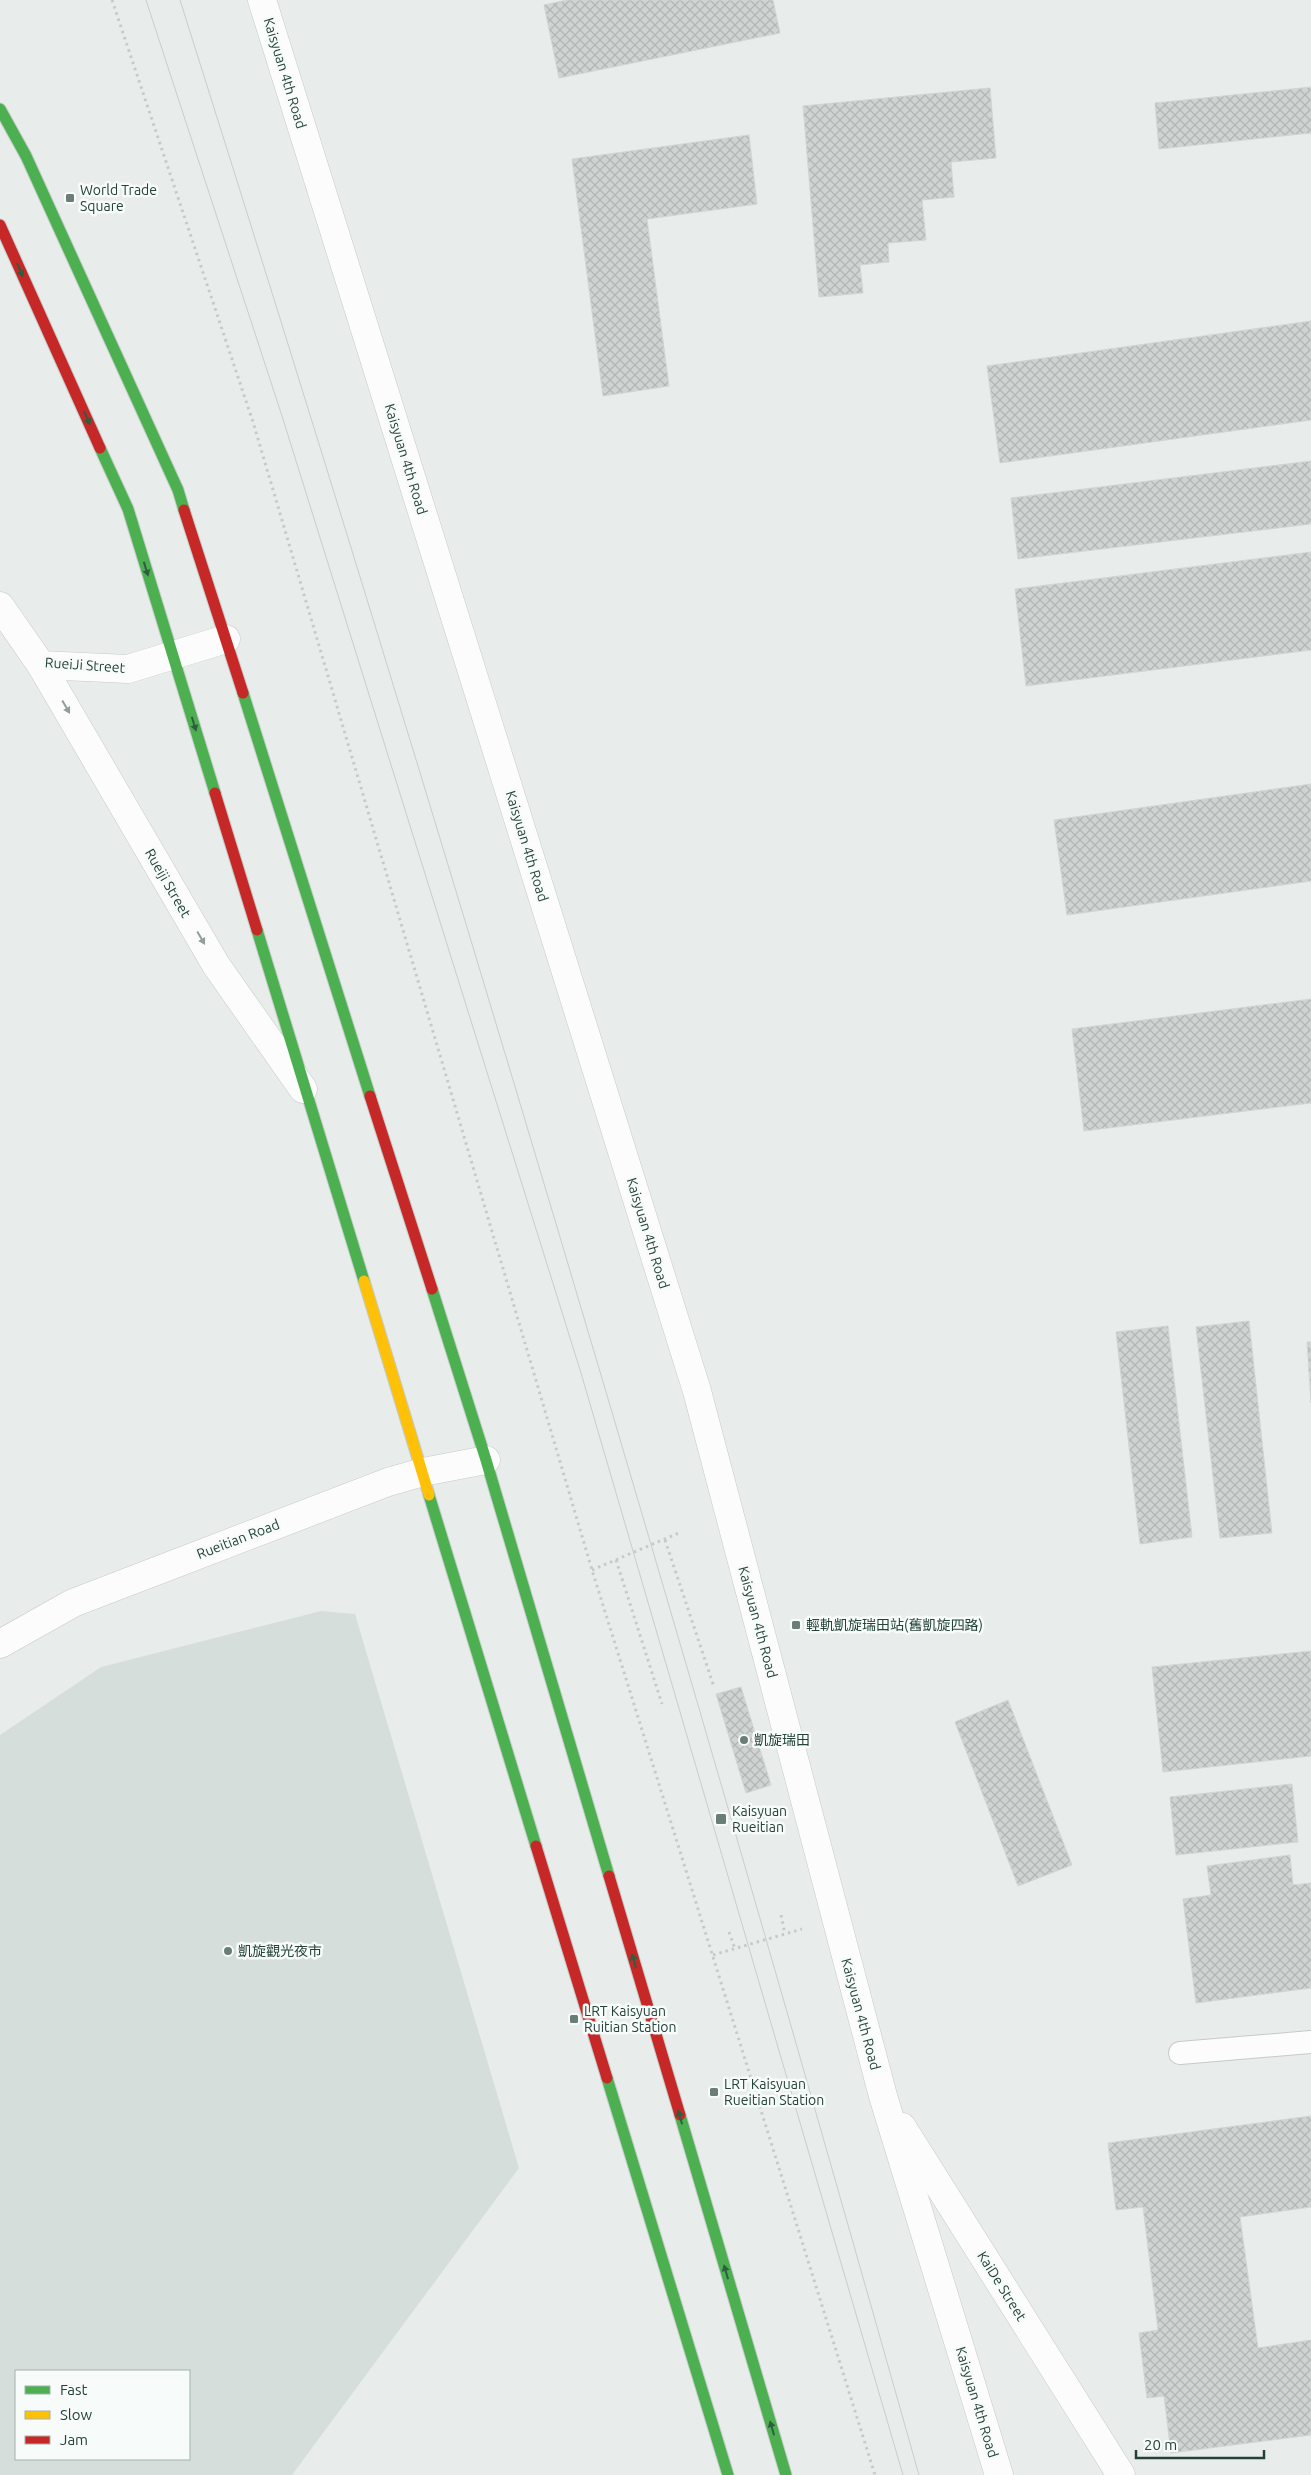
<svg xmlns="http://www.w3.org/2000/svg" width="1311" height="2475" font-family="Ubuntu,'Noto Sans TC',sans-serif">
<defs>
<pattern id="building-cross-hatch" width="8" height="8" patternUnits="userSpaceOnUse" patternTransform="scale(1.25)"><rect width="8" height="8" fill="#cfd4d2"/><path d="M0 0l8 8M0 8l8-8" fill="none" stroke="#b2b7b5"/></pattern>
</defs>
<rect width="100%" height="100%" fill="#e8edeb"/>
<path fill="#d6dedb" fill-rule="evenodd" d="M321,1611L355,1614L519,2168L292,2475H0V1735L101,1667ZM16,2371H189V2459H16Z"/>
<g fill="url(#building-cross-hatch)" stroke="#d1d6d4">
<polygon points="567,0 773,0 780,33 559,78 544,5"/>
<polygon points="1311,87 1311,133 1159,149 1155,103"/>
<polygon points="990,88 996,158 951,162 954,197 922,200 926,240 888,243 889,262 860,265 863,293 819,297 803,106"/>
<polygon points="749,135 757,204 647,219 669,386 603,396 572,159"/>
<polygon points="1311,321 1311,420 1000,463 987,366"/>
<polygon points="1311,461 1311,524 1018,559 1011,498"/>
<polygon points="1311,552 1311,650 1026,686 1015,589"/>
<polygon points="1311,784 1311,881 1067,915 1054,820"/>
<polygon points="1311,999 1311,1103 1084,1131 1072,1029"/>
<polygon points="1249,1321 1272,1533 1220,1538 1196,1327"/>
<polygon points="1168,1326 1192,1537 1140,1544 1116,1332"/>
<polygon points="1307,1342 1311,1342 1311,1403"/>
<polygon points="1311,1651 1311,1756 1163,1772 1152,1667"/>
<polygon points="741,1687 771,1785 746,1793 716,1694"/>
<polygon points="1008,1700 1072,1865 1018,1886 955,1722"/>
<polygon points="1292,1784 1298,1842 1176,1855 1170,1797"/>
<polygon points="1290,1855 1293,1885 1311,1883 1311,1988 1196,2003 1183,1899 1211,1895 1207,1866"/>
<polygon points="1311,2116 1311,2207 1240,2217 1258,2348 1311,2340 1311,2435 1171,2453 1164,2396 1147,2398 1139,2333 1158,2330 1143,2207 1116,2210 1108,2143"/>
</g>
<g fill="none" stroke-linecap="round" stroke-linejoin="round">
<g stroke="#c5cac8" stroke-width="24">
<polyline id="lane" points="1180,2053 1311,2042"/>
</g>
<g stroke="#c5cac8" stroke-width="29">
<g id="street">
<polyline points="262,0 697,1391 883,2096 999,2475"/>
<polyline points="0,606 41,665 128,669 226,639"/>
<polyline points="41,665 216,965 303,1089"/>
<polyline points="0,1644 73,1603 388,1482 423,1472 486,1460"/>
<polyline points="902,2127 1121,2475"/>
</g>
</g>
<g stroke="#c3cbc8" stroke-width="13">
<g id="fast">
<polyline points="0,109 26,156 178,490 184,510"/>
<polyline points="100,448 128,509 215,793"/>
<polyline points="243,693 370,1096"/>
<polyline points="257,930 364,1281"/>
<polyline points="432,1289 486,1460 609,1876"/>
<polyline points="429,1495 536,1846"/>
<polyline points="607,2078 728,2475"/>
<polyline points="680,2115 786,2475"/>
</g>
</g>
<g stroke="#c3cbc8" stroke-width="13">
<polyline id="slow" points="364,1281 429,1495"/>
</g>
<g stroke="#c3cbc8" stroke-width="13">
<g id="jam">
<polyline points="0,225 100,448"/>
<polyline points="184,510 243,693"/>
<polyline points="215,793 257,930"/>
<polyline points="370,1096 432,1289"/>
<polyline points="536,1846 607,2078"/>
<polyline points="609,1876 680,2115"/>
</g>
</g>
<g stroke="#c3ccca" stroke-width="3" stroke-dasharray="2.5 4" stroke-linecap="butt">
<polyline points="112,0 253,422 592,1570 875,2475"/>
<polyline points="665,1540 714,1687"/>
<polyline points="616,1560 662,1704"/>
<polyline points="592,1570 681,1532"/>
<polyline points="781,1915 785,1934"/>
<polyline points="729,1932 735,1949"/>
<polyline points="713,1955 802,1929"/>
</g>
<use href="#lane" stroke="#fcfcfc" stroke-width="22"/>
<use href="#street" stroke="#fcfcfc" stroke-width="28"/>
<use href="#fast" stroke="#4caf50" stroke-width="11"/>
<use href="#slow" stroke="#ffc107" stroke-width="11"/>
<use href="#jam" stroke="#c62828" stroke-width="11"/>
<g stroke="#c9cdcc" stroke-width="1">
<polyline points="146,0 282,416 581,1373 903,2475"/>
<path d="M180,0C440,821 685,1646 919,2475"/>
</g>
</g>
<defs><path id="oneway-solid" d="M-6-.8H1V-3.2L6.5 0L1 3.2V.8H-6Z" transform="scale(1.25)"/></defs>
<g fill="#2e5d40">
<use href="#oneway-solid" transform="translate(20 270) rotate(66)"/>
<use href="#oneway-solid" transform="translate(87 418) rotate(66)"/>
<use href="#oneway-solid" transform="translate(146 569) rotate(73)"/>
<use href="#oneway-solid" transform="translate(194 724) rotate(73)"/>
<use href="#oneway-solid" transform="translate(634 1961) rotate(-106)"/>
<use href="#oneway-solid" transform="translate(680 2117) rotate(-106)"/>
<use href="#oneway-solid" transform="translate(726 2272) rotate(-106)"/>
<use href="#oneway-solid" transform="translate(772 2428) rotate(-106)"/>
</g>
<g fill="#909f9b">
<use href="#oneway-solid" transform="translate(66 707) rotate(60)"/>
<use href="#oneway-solid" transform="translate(201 938) rotate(60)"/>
</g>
<g fill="#697e78" stroke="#f7fbf9" stroke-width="2">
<rect x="65" y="193" width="10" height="10" rx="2.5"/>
<rect x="791" y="1620" width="10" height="10" rx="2.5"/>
<circle cx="744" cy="1740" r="5"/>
<rect x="715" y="1813" width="12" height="12" rx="2.5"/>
<circle cx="228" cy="1951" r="5"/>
<rect x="569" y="2014" width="10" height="10" rx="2.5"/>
<rect x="709" y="2087" width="10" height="10" rx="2.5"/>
</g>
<g text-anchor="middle" stroke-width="5" stroke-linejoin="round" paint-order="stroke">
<g font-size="14" fill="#24423a" stroke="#f7fbf9">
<text transform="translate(285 73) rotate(73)" y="5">Kaisyuan 4th Road</text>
<text transform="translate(406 459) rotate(73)" y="5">Kaisyuan 4th Road</text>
<text transform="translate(85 665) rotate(4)" y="5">RueiJi Street</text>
<text transform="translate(527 846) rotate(73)" y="5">Kaisyuan 4th Road</text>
<text transform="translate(168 883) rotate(60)" y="5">Rueiji Street</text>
<text transform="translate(648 1233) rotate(73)" y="5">Kaisyuan 4th Road</text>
<text transform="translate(238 1539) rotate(-21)" y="5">Rueitian Road</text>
<text transform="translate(758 1622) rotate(75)" y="5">Kaisyuan 4th Road</text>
<text transform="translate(861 2014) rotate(75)" y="5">Kaisyuan 4th Road</text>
<text transform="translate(1002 2286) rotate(58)" y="5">KaiDe Street</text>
<text transform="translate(977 2402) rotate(73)" y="5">Kaisyuan 4th Road</text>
</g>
<g font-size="14" fill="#24423a" stroke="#f7fbf9" text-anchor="start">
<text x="80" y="195">World Trade<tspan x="80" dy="16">Square</tspan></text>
<text x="806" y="1630">輕軌凱旋瑞田站(舊凱旋四路)</text>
<text x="754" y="1745">凱旋瑞田</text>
<text x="732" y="1816">Kaisyuan<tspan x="732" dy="16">Rueitian</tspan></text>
<text x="238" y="1956">凱旋觀光夜市</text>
<text x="584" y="2016">LRT Kaisyuan<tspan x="584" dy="16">Ruitian Station</tspan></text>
<text x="724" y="2089">LRT Kaisyuan<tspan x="724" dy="16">Rueitian Station</tspan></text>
</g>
</g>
<rect x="15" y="2370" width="175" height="90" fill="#f7fbf9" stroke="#a3b1ad"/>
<rect x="25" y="2386" width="25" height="8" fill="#4caf50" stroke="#a3b1ad"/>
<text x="60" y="2395" font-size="15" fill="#24423a">Fast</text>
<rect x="25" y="2411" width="25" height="8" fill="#ffc107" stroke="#a3b1ad"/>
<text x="60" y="2420" font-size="15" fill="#24423a">Slow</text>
<rect x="25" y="2436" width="25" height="8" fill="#c62828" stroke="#a3b1ad"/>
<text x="60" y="2445" font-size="15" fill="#24423a">Jam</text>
<path d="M1136 2450v8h128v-8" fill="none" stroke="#24423a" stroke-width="2.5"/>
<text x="1144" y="2450" font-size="15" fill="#24423a" stroke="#f7fbf9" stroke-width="4" paint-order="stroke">20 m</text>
</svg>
